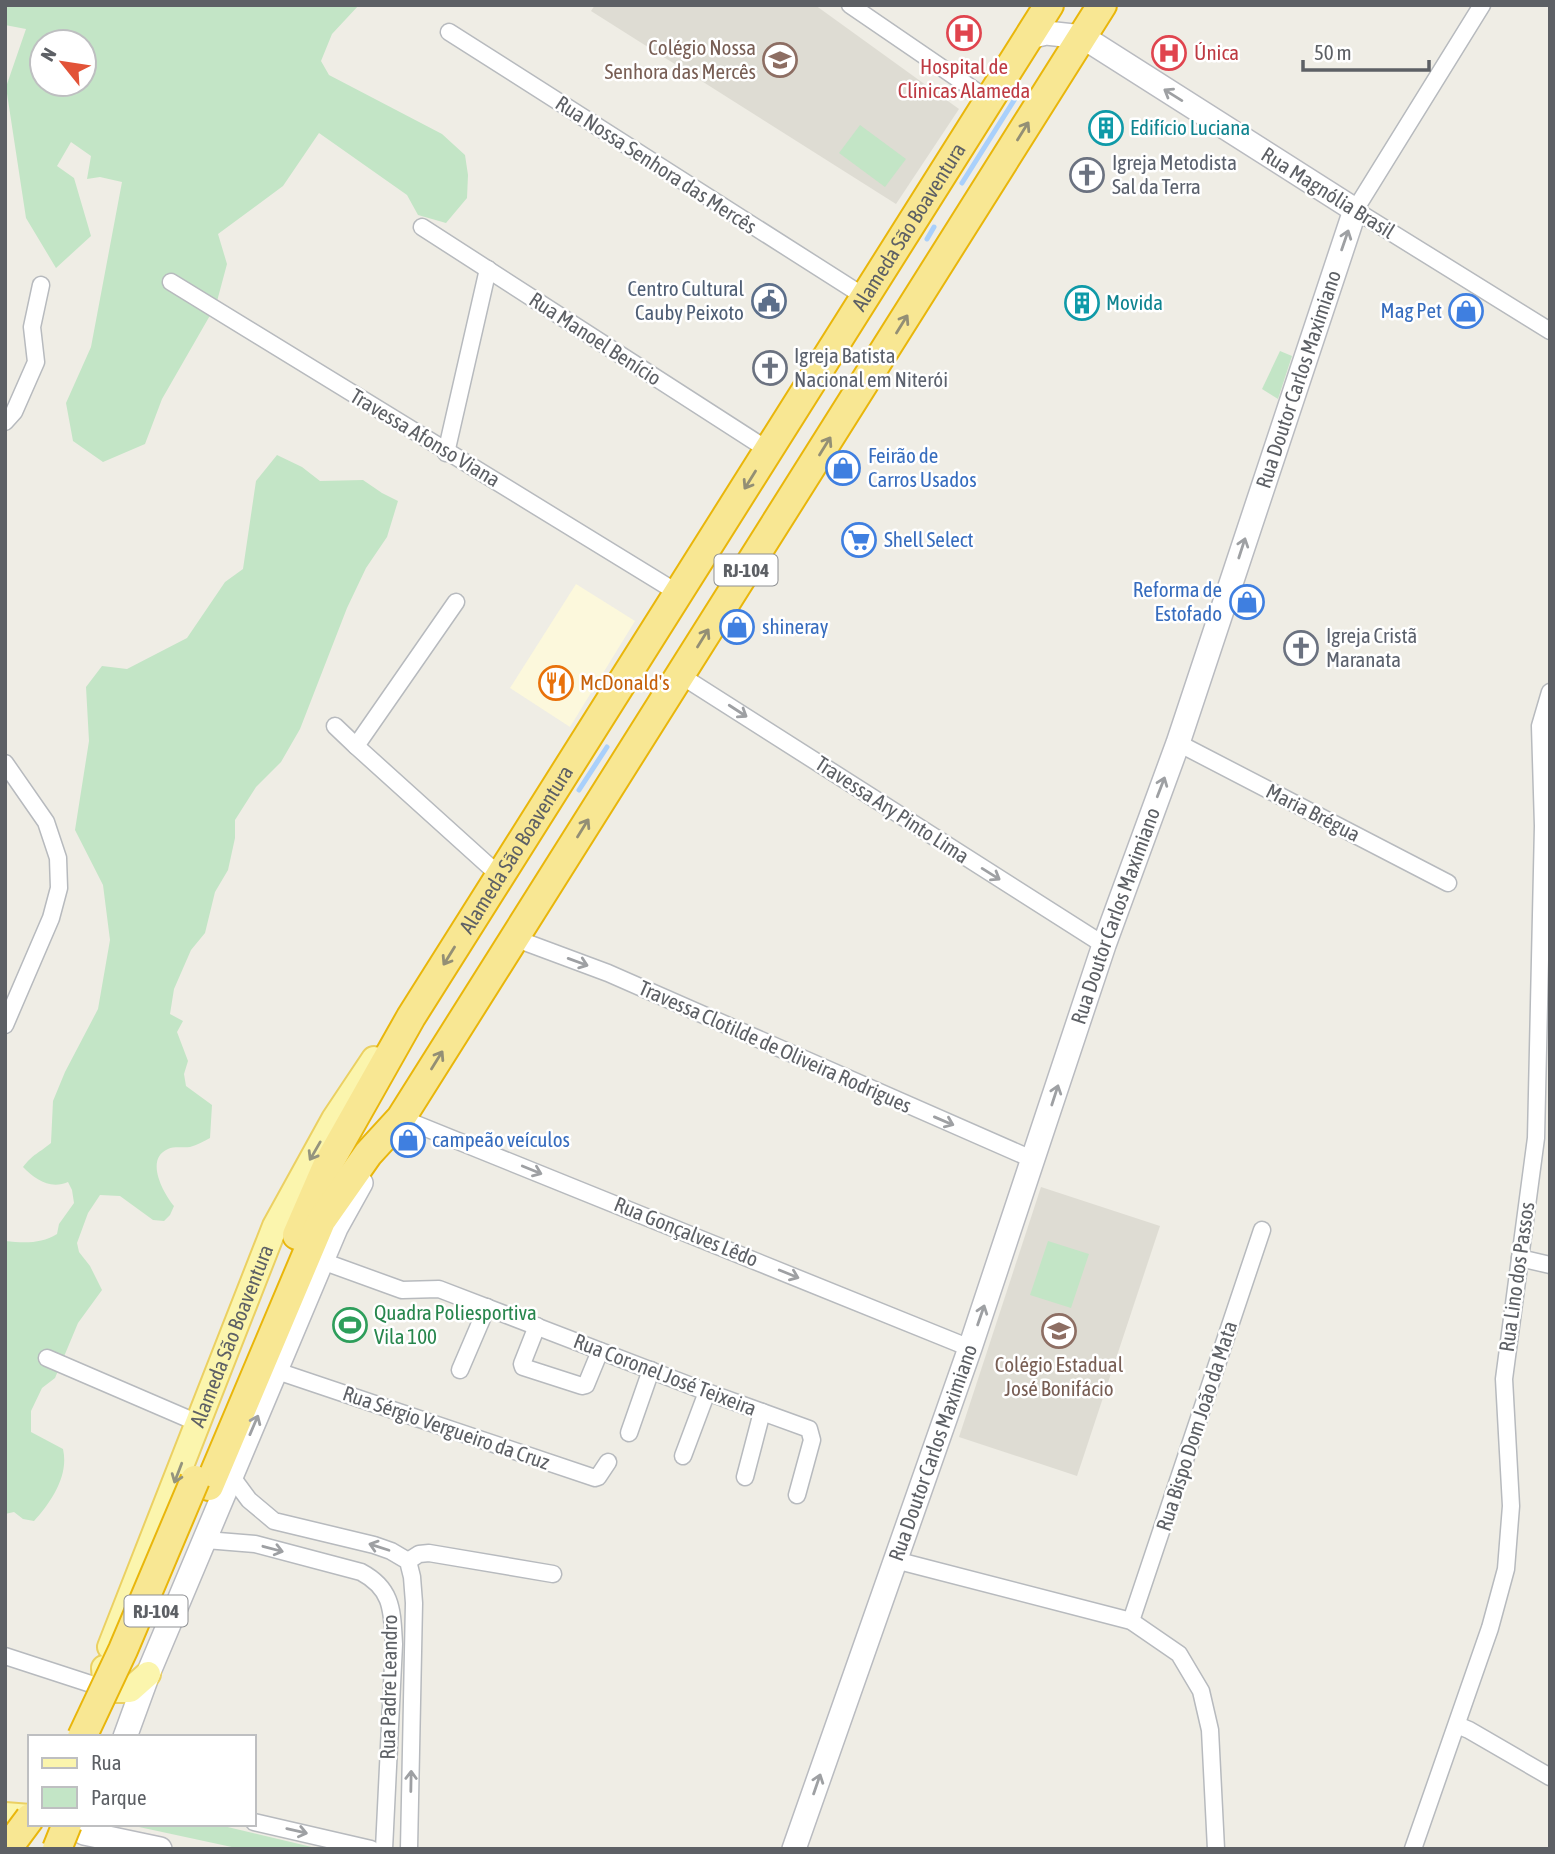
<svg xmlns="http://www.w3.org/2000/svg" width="1555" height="1854" font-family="'Asap Condensed',sans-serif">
<rect width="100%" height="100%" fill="#efede5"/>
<polygon fill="#fcf8dc" points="576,584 635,621 570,727 510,688"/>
<g fill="#dedcd3">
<polygon points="595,5 815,5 959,109 896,204 591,11"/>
<polygon points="1041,1187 1160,1226 1077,1476 959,1437"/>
</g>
<g fill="#c3e5c6" fill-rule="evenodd">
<path d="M5,5H359L332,34L321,61L329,75L442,134L465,155L468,175L467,198L446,223L418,215L407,195L319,133L283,186L218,234L227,264L216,305L162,399L145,444L103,462L73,441L66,403L91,347L122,182L100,177L87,179L91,156L71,142L57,166L74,178L91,236L56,268L26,218L6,87L26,29L5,25ZM42,42H84V84H42Z"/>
<polygon points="860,125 906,159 885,187 839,153"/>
<polygon points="1280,351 1292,356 1278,399 1262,389"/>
<path d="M277,455L302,467L320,481L363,480L382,493L398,501L387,537L366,568L347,608L300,729L281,762L256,787L235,820V838L228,870L215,892L205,933L191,950L174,989L170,1014L183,1021L177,1032L188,1061L184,1074L186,1086L212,1105L210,1138C204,1141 197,1145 190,1147C183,1148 174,1146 168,1149C144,1159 164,1194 174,1206L170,1215L164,1221L153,1220L120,1196L100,1195L88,1213L77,1243L79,1252L90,1266L102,1290L78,1323L55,1378L42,1388L31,1411V1432L63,1449C69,1475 52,1501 34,1521L23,1519L14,1512L5,1514V1241C24,1243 41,1244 57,1234L59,1224L74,1203L72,1190L68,1182C50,1190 35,1179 23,1167C33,1154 39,1153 51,1143L53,1101L65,1072L98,1009L110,940L103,885L75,830L89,741L86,687L102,666L127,669L187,638L225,582L243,569L256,481Z"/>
<polygon points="1048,1241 1089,1254 1071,1308 1030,1295"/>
<polygon points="125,1824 215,1824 320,1849 241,1849"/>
</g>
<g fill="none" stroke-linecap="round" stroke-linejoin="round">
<g stroke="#a9d0fb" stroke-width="5">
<polyline points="962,183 1018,94"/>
<polyline points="927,239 934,227"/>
<polyline points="579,790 607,747"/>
</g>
<g stroke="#b7babe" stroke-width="19">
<g id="street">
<polyline points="850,5 989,100"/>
<polyline points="1482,5 1355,210 1550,331"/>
<polyline points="449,32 865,297"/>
<polyline points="422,227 768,450"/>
<polyline points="171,282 678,593"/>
<polyline points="5,422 14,412 36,362 32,327 41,285"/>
<polyline points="446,453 488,269"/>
<polyline points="456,602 356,746 500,876"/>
<polyline points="680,675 1104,945"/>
<polyline points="335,726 356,746"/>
<polyline points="1178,743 1448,883"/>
<polyline points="5,763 46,822 58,858 59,888 51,918 5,1025"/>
<polyline points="514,938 608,973 1034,1160"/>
<polyline points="401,1118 970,1348"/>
<polyline points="1520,1258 1550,1265"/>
<polyline points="322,1261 402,1290 439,1289 707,1392 809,1429 812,1440 797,1495"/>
<polyline points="537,1326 522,1364 523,1367 582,1386 586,1385 600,1351"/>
<polyline points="47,1358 198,1423"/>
<polyline points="460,1370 487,1307"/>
<polyline points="277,1371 595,1478 598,1477 608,1462"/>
<polyline points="629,1433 651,1370"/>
<polyline points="683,1456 707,1392"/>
<polyline points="232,1477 249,1500 274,1521 374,1545 391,1551 408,1561 412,1577 414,1603 409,1849"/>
<polyline points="745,1477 762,1412"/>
<path d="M206,1540L255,1544L361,1572C393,1589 392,1611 394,1644L384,1849"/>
<polyline points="895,1560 1131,1621 1179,1654 1201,1691 1210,1730 1216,1849"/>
<polyline points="408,1561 419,1554 429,1553 553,1574"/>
<polyline points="1131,1621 1262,1230"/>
<polyline points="5,1656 94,1685"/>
<polyline points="1457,1725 1469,1730 1550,1777"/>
<polyline points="254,1822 371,1849"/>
<polyline points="1413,1849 1490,1628 1506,1569 1511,1506 1504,1379 1536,1138 1543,826 1540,726 1550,692"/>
</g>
</g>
<g stroke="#b9bbc0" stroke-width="26">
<g id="secondary">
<polyline points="125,1737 148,1674 322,1261 336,1228 361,1183"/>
<polyline points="84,1833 160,1849"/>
<path id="s1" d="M794,1849L970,1348L1104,945L1178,743L1355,210L1083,37L1046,33L1029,37"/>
</g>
</g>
<g stroke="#ebd062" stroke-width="28">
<g id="primary">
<path id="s2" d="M110,1647L275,1226L334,1119L374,1059"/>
<polyline points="104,1668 105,1680 116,1690 130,1690 148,1674"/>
<polyline points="5,1815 30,1817"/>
</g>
</g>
<g stroke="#e9b60b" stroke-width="32">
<g id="highway">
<path id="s3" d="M297,1235L327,1166L411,1017L1049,5"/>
<polyline points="209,1486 321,1221 368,1154 401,1118 1102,5"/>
</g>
</g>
<use href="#street" stroke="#fff" stroke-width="16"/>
<use href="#secondary" stroke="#fff" stroke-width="23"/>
<use href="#primary" stroke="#fbf5ad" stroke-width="24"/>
<use href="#highway" stroke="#f8e793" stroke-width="28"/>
<g stroke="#e9b60b" stroke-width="32" stroke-linecap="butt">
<g id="highway-bridge">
<polyline points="82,1737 123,1650 195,1480"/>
<polyline points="7,1849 30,1818"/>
<polyline points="57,1849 67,1824"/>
</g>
</g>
<use href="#highway-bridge" stroke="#f8e793" stroke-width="28"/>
</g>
<defs><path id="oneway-shaft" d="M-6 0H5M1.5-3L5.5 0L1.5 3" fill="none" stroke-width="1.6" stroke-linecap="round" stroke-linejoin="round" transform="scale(1.75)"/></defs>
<g stroke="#9ea0a3">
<use href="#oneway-shaft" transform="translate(1173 95) rotate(-148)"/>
<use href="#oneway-shaft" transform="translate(1345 240) rotate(-71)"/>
<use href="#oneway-shaft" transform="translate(1242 548) rotate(-72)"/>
<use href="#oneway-shaft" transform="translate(738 711) rotate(33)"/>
<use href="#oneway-shaft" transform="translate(1161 787) rotate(-69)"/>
<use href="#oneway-shaft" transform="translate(991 874) rotate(32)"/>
<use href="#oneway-shaft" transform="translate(578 962) rotate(20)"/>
<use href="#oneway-shaft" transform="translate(1055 1095) rotate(-72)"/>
<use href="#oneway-shaft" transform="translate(944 1121) rotate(23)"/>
<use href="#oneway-shaft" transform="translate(532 1170) rotate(22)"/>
<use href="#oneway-shaft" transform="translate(789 1274) rotate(22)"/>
<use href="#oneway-shaft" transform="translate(981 1315) rotate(-71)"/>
<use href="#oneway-shaft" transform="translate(254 1425) rotate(-67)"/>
<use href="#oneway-shaft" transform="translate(379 1547) rotate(-162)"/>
<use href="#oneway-shaft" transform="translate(273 1549) rotate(15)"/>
<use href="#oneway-shaft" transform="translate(411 1781) rotate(-89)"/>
<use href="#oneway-shaft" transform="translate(817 1784) rotate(-71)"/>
<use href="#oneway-shaft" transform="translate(297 1831) rotate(13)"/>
</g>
<g stroke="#938f75">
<use href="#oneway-shaft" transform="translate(1023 131) rotate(-58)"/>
<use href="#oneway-shaft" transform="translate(902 324) rotate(-58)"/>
<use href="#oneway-shaft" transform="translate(825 446) rotate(-58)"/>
<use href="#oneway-shaft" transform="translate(750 480) rotate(122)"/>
<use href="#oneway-shaft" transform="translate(703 638) rotate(-58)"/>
<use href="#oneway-shaft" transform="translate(583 828) rotate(-58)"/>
<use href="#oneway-shaft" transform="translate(449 956) rotate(122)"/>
<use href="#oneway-shaft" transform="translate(437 1060) rotate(-58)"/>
</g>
<g stroke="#94947e">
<use href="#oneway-shaft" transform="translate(315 1151) rotate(120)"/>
<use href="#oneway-shaft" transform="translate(178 1473) rotate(111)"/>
</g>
<defs>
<g id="hospital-ring" transform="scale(1.75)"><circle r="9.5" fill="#fff" stroke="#e0444e" stroke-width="1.5"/><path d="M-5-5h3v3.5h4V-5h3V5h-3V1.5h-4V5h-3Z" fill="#e0444e"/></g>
<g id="school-ring" transform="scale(1.75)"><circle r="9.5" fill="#fff" stroke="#8d6e63" stroke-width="1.5"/><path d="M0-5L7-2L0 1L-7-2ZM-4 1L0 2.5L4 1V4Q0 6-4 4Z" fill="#8d6e63"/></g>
<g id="building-ring" transform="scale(1.75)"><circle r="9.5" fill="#fff" stroke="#0f9aa8" stroke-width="1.5"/><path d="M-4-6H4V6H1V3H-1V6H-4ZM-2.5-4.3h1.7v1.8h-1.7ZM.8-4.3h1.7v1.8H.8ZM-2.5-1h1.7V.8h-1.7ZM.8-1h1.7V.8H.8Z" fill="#0f9aa8"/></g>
<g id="church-ring" transform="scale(1.75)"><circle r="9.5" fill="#fff" stroke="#6b7280" stroke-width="1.5"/><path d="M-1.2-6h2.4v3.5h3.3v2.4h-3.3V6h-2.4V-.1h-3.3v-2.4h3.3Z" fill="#6b7280"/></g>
<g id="civic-ring" transform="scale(1.75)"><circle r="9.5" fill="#fff" stroke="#5c6f8a" stroke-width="1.5"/><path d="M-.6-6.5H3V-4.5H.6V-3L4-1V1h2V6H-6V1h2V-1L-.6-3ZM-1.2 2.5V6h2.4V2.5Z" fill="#5c6f8a"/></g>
<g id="shop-ring" transform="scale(1.75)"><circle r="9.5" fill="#fff" stroke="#3f7fe0" stroke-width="1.5"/><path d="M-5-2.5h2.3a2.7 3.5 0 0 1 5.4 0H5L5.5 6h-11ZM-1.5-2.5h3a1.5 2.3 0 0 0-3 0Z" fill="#3f7fe0"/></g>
<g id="supermarket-ring" transform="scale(1.75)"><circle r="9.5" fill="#fff" stroke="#3f7fe0" stroke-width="1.5"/><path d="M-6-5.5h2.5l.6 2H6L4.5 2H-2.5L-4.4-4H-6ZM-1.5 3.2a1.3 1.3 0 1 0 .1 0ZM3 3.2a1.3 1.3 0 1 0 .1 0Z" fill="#3f7fe0"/></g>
<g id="restaurant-ring" transform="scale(1.75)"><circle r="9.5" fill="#fff" stroke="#e8710a" stroke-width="1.5"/><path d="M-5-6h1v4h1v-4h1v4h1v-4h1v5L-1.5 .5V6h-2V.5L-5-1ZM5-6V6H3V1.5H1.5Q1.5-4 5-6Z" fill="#e8710a"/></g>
<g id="stadium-ring" transform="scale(1.75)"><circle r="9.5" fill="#fff" stroke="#2e9e5b" stroke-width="1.5"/><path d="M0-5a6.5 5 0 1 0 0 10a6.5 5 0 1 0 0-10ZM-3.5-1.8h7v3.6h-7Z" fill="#2e9e5b"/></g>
</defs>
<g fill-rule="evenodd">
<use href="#hospital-ring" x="964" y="33"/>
<use href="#hospital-ring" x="1169" y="53"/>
<use href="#school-ring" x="780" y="60"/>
<use href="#building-ring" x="1106" y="128"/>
<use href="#church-ring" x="1087" y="175"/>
<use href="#civic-ring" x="769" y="301"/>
<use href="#building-ring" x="1082" y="303"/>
<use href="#shop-ring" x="1466" y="311"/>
<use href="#church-ring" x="770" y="368"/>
<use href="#shop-ring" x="843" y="468"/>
<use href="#supermarket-ring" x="859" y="540"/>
<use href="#shop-ring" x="1247" y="602"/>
<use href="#shop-ring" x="737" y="627"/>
<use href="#church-ring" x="1301" y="648"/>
<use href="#restaurant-ring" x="556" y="683"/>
<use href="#shop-ring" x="408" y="1140"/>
<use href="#stadium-ring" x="350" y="1325"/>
<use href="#school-ring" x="1059" y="1331"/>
</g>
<g text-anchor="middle" stroke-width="5" stroke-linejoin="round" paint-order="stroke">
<g fill="#fff" stroke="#8e9093" stroke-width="2">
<rect x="714.5" y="554.5" width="63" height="31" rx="5"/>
<rect x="124.5" y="1595.5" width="63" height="31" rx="5"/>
</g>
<g font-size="19" font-weight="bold" fill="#5d6065">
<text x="746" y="577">RJ-104</text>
<text x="156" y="1618">RJ-104</text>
</g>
<g font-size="21" fill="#785e54" stroke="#fff" text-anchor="end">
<text x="756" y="55">Colégio Nossa<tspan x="756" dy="24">Senhora das Mercês</tspan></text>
<text x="1059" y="1372" text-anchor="middle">Colégio Estadual<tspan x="1059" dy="24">José Bonifácio</tspan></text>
</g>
<g font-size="21" fill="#be3a42" stroke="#fff" text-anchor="start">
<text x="1194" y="60">Única</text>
<text x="964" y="74" text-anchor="middle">Hospital de<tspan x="964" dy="24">Clínicas Alameda</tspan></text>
</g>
<g font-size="21" fill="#0d838f" stroke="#fff" text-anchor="start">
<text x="1130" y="135">Edifício Luciana</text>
<text x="1106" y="310">Movida</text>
</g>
<g font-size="21" fill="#5b616d" stroke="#fff" text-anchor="start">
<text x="1112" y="170">Igreja Metodista<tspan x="1112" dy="24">Sal da Terra</tspan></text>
<text x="794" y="363">Igreja Batista<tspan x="794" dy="24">Nacional em Niterói</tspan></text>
<text x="1326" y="643">Igreja Cristã<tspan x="1326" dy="24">Maranata</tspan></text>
</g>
<g font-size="21" fill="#5d6065" stroke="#fff">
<text transform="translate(656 165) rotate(33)" y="7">Rua Nossa Senhora das Mercês</text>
<text transform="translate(1328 193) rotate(32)" y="7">Rua Magnólia Brasil</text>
<text dy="7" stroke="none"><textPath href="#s3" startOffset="1180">Alameda São Boaventura</textPath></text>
<text transform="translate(595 339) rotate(33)" y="7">Rua Manoel Benício</text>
<text dy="7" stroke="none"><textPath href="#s1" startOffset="1554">Rua Doutor Carlos Maximiano</textPath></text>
<text transform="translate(425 438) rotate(31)" y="7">Travessa Afonso Viana</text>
<text transform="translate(892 810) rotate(33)" y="7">Travessa Ary Pinto Lima</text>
<text transform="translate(1313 813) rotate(27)" y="7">Maria Brégua</text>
<text dy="7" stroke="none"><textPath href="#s3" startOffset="444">Alameda São Boaventura</textPath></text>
<text dy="7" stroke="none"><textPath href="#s1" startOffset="987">Rua Doutor Carlos Maximiano</textPath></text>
<text transform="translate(775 1047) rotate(24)" y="7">Travessa Clotilde de Oliveira Rodrigues</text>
<text transform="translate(686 1232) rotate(22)" y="7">Rua Gonçalves Lêdo</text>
<text transform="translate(1517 1277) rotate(-82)" y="7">Rua Lino dos Passos</text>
<text dy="7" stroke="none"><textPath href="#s2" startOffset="334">Alameda São Boaventura</textPath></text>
<text transform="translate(665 1375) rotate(21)" y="7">Rua Coronel José Teixeira</text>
<text transform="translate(1197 1426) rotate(-72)" y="7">Rua Bispo Dom João da Mata</text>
<text transform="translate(446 1428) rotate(19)" y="7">Rua Sérgio Vergueiro da Cruz</text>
<text dy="7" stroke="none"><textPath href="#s1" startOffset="420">Rua Doutor Carlos Maximiano</textPath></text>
<text transform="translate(389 1687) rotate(-89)" y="7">Rua Padre Leandro</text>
</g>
<g font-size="21" fill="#4e5e75" stroke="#fff" text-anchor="end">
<text x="744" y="296">Centro Cultural<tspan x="744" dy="24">Cauby Peixoto</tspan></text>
</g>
<g font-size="21" fill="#366cbe" stroke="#fff" text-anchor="start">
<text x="1442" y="318" text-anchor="end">Mag Pet</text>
<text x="868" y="463">Feirão de<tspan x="868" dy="24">Carros Usados</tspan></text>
<text x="884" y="547">Shell Select</text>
<text x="1222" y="597" text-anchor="end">Reforma de<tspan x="1222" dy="24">Estofado</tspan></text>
<text x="762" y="634">shineray</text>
<text x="432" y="1147">campeão veículos</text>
</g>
<g font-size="21" fill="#c56008" stroke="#fff" text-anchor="start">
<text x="580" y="690">McDonald's</text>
</g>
<g font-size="21" fill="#27864d" stroke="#fff" text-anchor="start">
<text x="374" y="1320">Quadra Poliesportiva<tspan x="374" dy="24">Vila 100</tspan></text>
</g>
</g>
<rect width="1555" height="1854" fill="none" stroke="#5d6065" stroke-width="14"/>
<rect x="28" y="1735" width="228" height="91" fill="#ffffff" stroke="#bebfc1" stroke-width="2"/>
<rect x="42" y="1758" width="35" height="10" fill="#fbf5ad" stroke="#bebfc1" stroke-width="2"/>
<text x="91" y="1770" font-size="21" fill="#5d6065">Rua</text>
<rect x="42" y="1787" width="35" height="21" fill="#c3e5c6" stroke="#bebfc1" stroke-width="2"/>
<text x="91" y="1805" font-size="21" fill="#5d6065">Parque</text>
<g transform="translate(63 63) rotate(300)"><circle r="33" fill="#ffffff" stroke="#bebfc1" stroke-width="2"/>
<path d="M0-5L12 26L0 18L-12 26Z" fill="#e25338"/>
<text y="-10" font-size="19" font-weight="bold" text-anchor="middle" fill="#5d6065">N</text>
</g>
<path d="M1303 60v10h126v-10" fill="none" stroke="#5d6065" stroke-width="3.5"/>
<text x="1314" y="60" font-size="21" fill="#5d6065" stroke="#ffffff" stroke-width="5" paint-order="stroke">50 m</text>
</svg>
